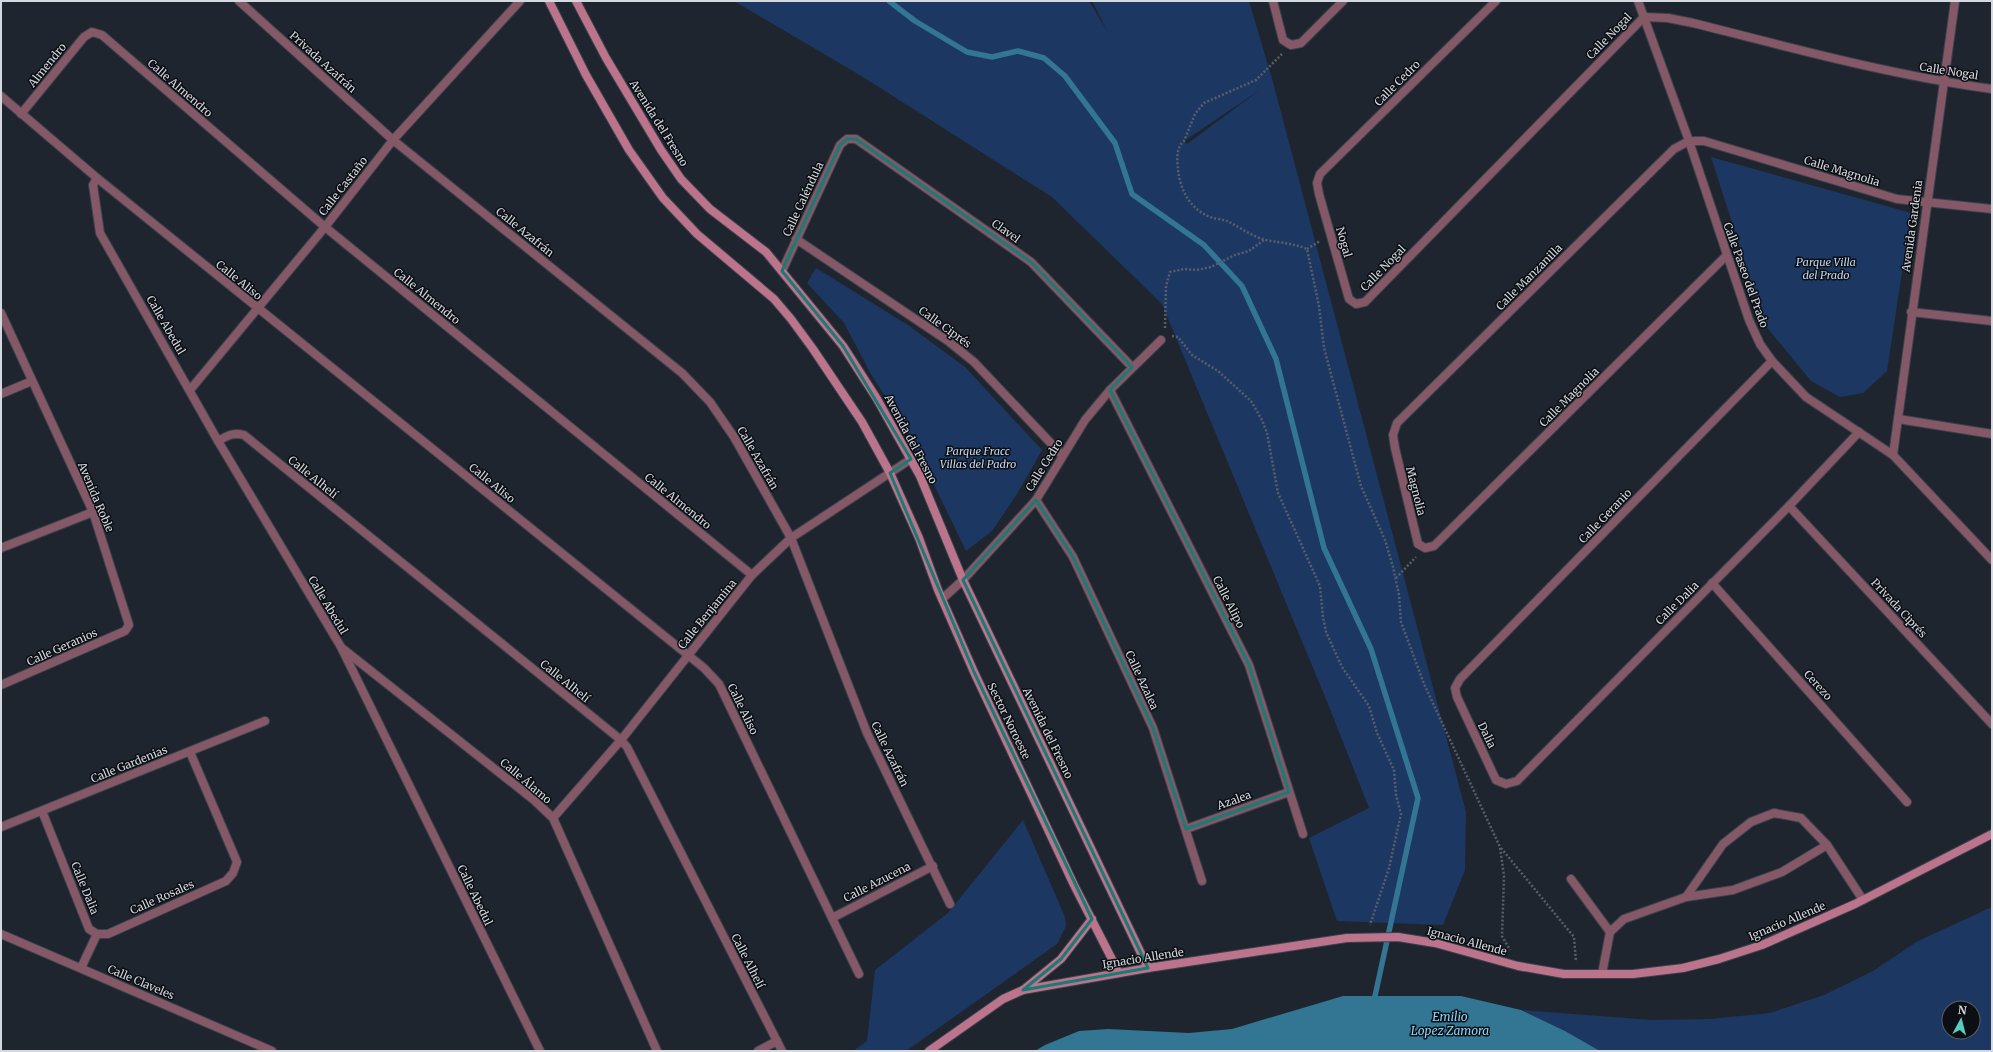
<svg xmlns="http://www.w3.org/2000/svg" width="1993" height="1052" font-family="Merriweather,serif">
<rect width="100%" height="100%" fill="#1e252f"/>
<g fill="#1c3862" fill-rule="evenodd">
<path d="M734,1H1089L1108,32L1092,1H1249L1273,82L1466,812L1465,870L1443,925L1337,921L1309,838L1369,808L1328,704L1162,304L1052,197L863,77ZM1260,90L1187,144L1184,141Z"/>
<polygon points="1711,157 1911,213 1887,371 1863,393 1840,397 1811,381 1765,325"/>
<polygon points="816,268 908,325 965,367 1042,450 1017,494 992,531 966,551 912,439 871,374 844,323 807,283"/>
<polygon points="1023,820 1065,917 1066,926 1057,944 906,1051 853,1051 867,1041 875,970 948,913"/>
<path d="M1992,907V1051H1600L1565,1031L1521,1010L1652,1020L1710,1019L1770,1013L1824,995L1873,971L1918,941ZM1949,1008H1973V1032H1949Z"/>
</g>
<polygon fill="#337693" points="1343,996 1461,996 1521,1010 1565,1031 1600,1051 1035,1051 1045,1045 1079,1031 1108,1029 1189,1033 1232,1029"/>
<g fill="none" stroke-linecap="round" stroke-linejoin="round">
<polyline stroke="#337693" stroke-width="5.5" points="889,1 915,21 967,52 992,57 1018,51 1044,58 1065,76 1115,143 1132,194 1204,245 1242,286 1276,359 1324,548 1371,649 1418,798 1375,996"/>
<g stroke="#3b424b" stroke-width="10">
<g id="lane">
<polyline points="1571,879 1610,932"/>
<polyline points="1686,897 1733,890 1782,872 1827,845"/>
<polyline points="1602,974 1610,932 1624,919 1686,897 1723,844 1751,822 1774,813 1801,818 1827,845 1863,900"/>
</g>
</g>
<g stroke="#3b424b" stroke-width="10">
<g id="street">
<polyline points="239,1 393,140 682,373 710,402 734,437 791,538 867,733 950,904"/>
<polyline points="1273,1 1283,40 1291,45 1301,43 1343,1"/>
<path d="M1496,1L1320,174L1317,183L1319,194L1349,299L1356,304L1365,302L1644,17L1668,18L1693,23C1792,48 1891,75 1992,89"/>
<polyline points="1638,1 1689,141 1749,320 1760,344 1772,361 1806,397 1893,455 1992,560"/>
<polyline points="1,96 97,178 704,668 719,684 859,974"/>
<polyline points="21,114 84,37 92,32 102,35 325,227 752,575"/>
<polyline points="97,178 93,185 100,233 218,441 341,647 540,1051"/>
<polyline points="796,239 948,341 974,362 1062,455"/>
<polyline points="1726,256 1434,546 1425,548 1418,544 1395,448 1393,435 1397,423 1674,149 1689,141 1704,141 1897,199 1992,209"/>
<polyline points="782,271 840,145 847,139 856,139 1031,262 1132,367"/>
<polyline points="1911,312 1992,321"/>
<polyline points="1,313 93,512 129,625 125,631 1,685"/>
<polyline points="1772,361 1460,679 1455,688 1457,697 1496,780 1506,784 1517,781 1789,506 1859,432"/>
<polyline points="190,390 325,227 393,140 520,1"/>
<polyline points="1110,390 1249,665 1303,834"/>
<polyline points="1,394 32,381"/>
<polyline points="1898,419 1992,434"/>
<path d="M218,441C227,436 233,432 244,435L621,740L627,747L782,1051"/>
<polyline points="1893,455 1955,1"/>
<polyline points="1036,500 1073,557 1153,728 1202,881"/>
<polyline points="1789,506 1992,724"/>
<polyline points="1,548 93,512"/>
<polyline points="1712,583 1907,802"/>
<polyline points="942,599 963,580 1036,500 1085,420 1110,390 1161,340"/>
<polyline points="343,649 534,800 553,818 657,1051"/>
<polyline points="42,811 89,929 97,934"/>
<polyline points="553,818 621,740 752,575 791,538 911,459"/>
<polyline points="1,827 265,721"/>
<polyline points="1186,829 1289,792"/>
<polyline points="832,918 933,866"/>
<polyline points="1,934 272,1051"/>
<polyline points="97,934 108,934 226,881 233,873 237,862 190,752"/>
<polyline points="81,968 97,934"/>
<polyline points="758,1051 777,1041"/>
</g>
</g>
<g stroke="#3b424b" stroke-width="10">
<g id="secondary">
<polyline points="549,1 586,75 629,150 663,198 697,234 774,299 791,319 813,349 862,422 890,473 919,538 938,590 974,672 1074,885 1119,973"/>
<polyline points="576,1 606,58 661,150 681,179 710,209 766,252 843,346 877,399 920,476 963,580 1148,968"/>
<polyline points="1023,990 1061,959 1092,919"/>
<polyline points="929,1051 1003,999 1023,990 1148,968 1347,938 1398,937 1435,943 1518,966 1564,974 1633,974 1683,968 1719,959 1762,945 1855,904 1992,834"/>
</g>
</g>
<g stroke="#585f68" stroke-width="2.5" stroke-dasharray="2 2" stroke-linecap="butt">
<path d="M1282,54L1256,80L1204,103L1195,114L1184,141C1176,147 1177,160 1178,169C1180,190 1190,209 1210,217C1215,219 1222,219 1227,221C1239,227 1253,237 1266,240C1280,243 1293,243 1307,249L1319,306L1324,348L1361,486L1385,540L1393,567L1399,595L1401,622L1424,684L1500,847L1504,876L1502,936L1510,950"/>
<polyline points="1307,249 1320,241"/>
<polyline points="1165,328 1166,286 1170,272 1184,269 1197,270 1211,267 1235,255 1249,251 1264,240"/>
<polyline points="1172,336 1178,337 1192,355 1218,371 1251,401 1262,420 1267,433 1278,493 1320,586 1323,617 1326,632 1342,667 1369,706 1377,733 1394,770 1396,795 1401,814 1389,868 1370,925"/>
<polyline points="1396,578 1416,557"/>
<polyline points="1501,848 1574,937 1576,962"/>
</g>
<use href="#lane" stroke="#855867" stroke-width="8"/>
<use href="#street" stroke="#855867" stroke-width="8"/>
<use href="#secondary" stroke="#bc748d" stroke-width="8"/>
</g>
<path fill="none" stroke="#197b74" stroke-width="3" stroke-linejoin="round" d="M847,139H856L1031,262L1132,367L1110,390L1249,665L1289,792L1186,829L1153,728L1073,557L1036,500L963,580L1148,968L1023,990L1061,959L1092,919L974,672L890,473L911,459L843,346L782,271L840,145Z"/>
<g text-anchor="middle" stroke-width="3" stroke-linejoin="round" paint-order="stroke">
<g font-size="11" fill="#d4d9e0" stroke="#0b0e12">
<text transform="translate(1609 36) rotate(-46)" y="4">Calle Nogal</text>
<text transform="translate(323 62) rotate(42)" y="4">Privada Azafrán</text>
<text transform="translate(47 65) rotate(-51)" y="4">Almendro</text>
<text transform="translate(1949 71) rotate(9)" y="4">Calle Nogal</text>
<text transform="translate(1397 83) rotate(-45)" y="4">Calle Cedro</text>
<text transform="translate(180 88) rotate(41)" y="4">Calle Almendro</text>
<text transform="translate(659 123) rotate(58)" y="4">Avenida del Fresno</text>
<text transform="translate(1842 171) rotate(17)" y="4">Calle Magnolia</text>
<text transform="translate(343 186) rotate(-52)" y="4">Calle Castaño</text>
<text transform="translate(803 199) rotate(-65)" y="4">Calle Caléndula</text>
<text transform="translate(1912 226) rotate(-82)" y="4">Avenida Gardenia</text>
<text transform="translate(1006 231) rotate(35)" y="4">Clavel</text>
<text transform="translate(525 232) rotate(39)" y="4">Calle Azafrán</text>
<text transform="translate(1344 242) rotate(74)" y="4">Nogal</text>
<text transform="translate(1383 268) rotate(-46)" y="4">Calle Nogal</text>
<text transform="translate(1746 275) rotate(70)" y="4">Calle Paseo del Prado</text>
<text transform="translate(1529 277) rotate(-45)" y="4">Calle Manzanilla</text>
<text transform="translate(239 280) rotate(39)" y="4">Calle Aliso</text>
<text transform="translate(427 296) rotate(39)" y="4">Calle Almendro</text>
<text transform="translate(166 325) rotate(60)" y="4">Calle Abedul</text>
<text transform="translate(945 327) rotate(36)" y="4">Calle Ciprés</text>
<text transform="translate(1569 397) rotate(-45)" y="4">Calle Magnolia</text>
<text transform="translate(911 439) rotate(62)" y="4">Avenida del Fresno</text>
<text transform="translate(758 458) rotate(60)" y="4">Calle Azafrán</text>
<text transform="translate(1044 465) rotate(-58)" y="4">Calle Cedro</text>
<text transform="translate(313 477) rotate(39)" y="4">Calle Alhelí</text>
<text transform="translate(492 483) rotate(39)" y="4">Calle Aliso</text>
<text transform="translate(1416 491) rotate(76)" y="4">Magnolia</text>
<text transform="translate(96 497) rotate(67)" y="4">Avenida Roble</text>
<text transform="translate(678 501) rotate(39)" y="4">Calle Almendro</text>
<text transform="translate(1605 516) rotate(-46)" y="4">Calle Geranio</text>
<text transform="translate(1229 602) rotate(63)" y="4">Calle Alipo</text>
<text transform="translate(1677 603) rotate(-45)" y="4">Calle Dalia</text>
<text transform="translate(328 605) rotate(59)" y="4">Calle Abedul</text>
<text transform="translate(1899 608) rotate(47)" y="4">Privada Ciprés</text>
<text transform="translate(707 614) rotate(-51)" y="4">Calle Benjamina</text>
<text transform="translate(62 647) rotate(-24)" y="4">Calle Geranios</text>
<text transform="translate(1142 680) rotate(65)" y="4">Calle Azalea</text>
<text transform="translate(565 681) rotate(39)" y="4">Calle Alhelí</text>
<text transform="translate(1818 685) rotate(48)" y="4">Cerezo</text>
<text transform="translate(743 709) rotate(64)" y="4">Calle Aliso</text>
<text transform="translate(1009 721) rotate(64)" y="4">Sector Noroeste</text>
<text transform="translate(1048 733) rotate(64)" y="4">Avenida del Fresno</text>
<text transform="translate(1487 735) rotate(64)" y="4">Dalia</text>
<text transform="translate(890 754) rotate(64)" y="4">Calle Azafrán</text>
<text transform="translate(129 764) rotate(-22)" y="4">Calle Gardenias</text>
<text transform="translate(526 781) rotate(40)" y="4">Calle Álamo</text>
<text transform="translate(1234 800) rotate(-20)" y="4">Azalea</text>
<text transform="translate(877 882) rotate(-27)" y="4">Calle Azucena</text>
<text transform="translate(85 888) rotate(68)" y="4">Calle Dalia</text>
<text transform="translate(475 895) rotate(64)" y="4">Calle Abedul</text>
<text transform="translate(162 897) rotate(-24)" y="4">Calle Rosales</text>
<text transform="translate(1787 921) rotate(-23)" y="4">Ignacio Allende</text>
<text transform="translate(1467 941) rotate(15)" y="4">Ignacio Allende</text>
<text transform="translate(1143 958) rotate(-9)" y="4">Ignacio Allende</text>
<text transform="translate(748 961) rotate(63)" y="4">Calle Alhelí</text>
<text transform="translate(141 982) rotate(23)" y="4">Calle Claveles</text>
</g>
<g font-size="11" font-style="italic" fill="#c2d6f2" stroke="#0b0e12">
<text x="1826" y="266">Parque Villa<tspan x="1826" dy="13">del Prado</tspan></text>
<text x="978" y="455">Parque Fracc<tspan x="978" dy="13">Villas del Padro</tspan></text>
</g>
<g font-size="12" font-style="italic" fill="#8bd6f9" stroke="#0b0e12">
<text x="1450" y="1021">Emilio<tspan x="1450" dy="14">Lopez Zamora</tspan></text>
</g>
</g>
<rect width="1993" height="1052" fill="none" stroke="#d4d9e0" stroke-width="4"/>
<g transform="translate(1961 1020) rotate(7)"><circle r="19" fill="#0b0e12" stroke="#5b5f64"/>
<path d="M0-3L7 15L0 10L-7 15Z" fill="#5acebd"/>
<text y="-6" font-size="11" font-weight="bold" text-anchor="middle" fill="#d4d9e0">N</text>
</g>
</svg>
